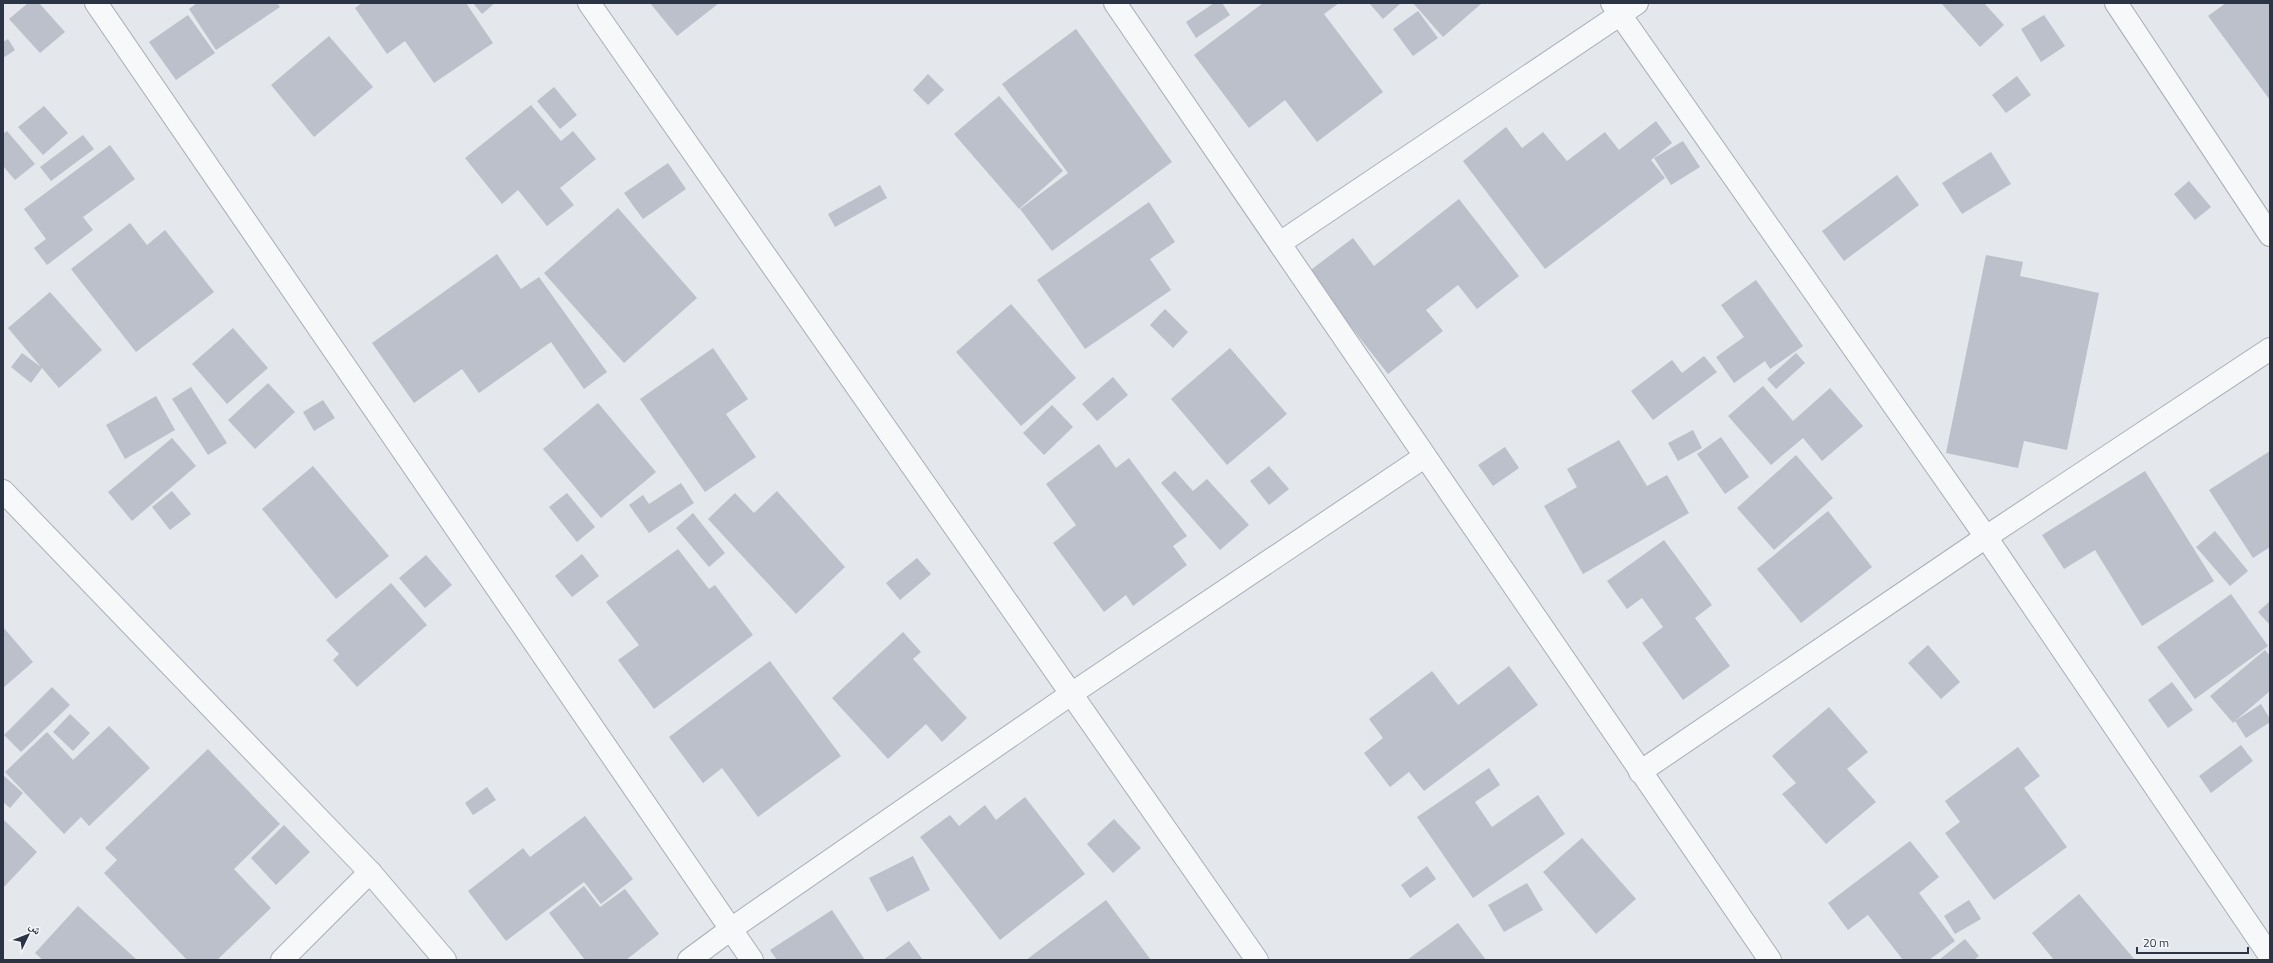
<svg xmlns="http://www.w3.org/2000/svg" width="2273" height="963" font-family="'Titillium Web','Noto Naskh Arabic',sans-serif">
<rect width="100%" height="100%" fill="#e4e7ec"/>
<g fill="#bbc0ca">
<polygon points="28,3 39,3 65,32 40,53 9,19"/>
<polygon points="197,3 277,3 280,7 216,50 189,9"/>
<polygon points="362,3 466,3 493,43 434,83 405,41 387,54 355,8"/>
<polygon points="473,3 495,3 482,14"/>
<polygon points="650,3 719,3 677,36"/>
<polygon points="1214,3 1222,3 1230,15 1196,38 1186,22"/>
<polygon points="1263,3 1339,3 1324,14 1383,92 1317,142 1285,100 1249,128 1194,55"/>
<polygon points="1369,3 1401,3 1383,19"/>
<polygon points="1413,3 1482,3 1443,37"/>
<polygon points="1941,3 1984,3 2004,25 1980,47"/>
<polygon points="2226,3 2270,3 2270,100 2208,16"/>
<polygon points="1418,11 1438,38 1413,56 1393,29"/>
<polygon points="188,15 215,53 176,80 149,42"/>
<polygon points="2044,15 2065,46 2041,62 2021,29"/>
<polygon points="1076,29 1172,162 1052,251 1020,209 1068,173 1002,84"/>
<polygon points="329,36 373,87 314,137 271,85"/>
<polygon points="8,39 15,50 3,58 3,42"/>
<polygon points="928,74 944,90 928,105 913,90"/>
<polygon points="2017,76 2031,95 2006,113 1992,95"/>
<polygon points="554,87 577,115 560,129 537,101"/>
<polygon points="999,96 1063,171 1019,209 954,134"/>
<polygon points="531,105 561,141 573,131 596,159 560,188 574,205 547,226 518,190 502,204 465,158"/>
<polygon points="44,106 68,133 43,155 18,127"/>
<polygon points="1656,121 1672,143 1651,160 1665,178 1545,269 1463,161 1506,127 1522,148 1543,132 1567,161 1605,132 1619,150"/>
<polygon points="7,131 35,164 15,180 3,166 3,134"/>
<polygon points="83,135 94,149 51,181 40,167"/>
<polygon points="1683,141 1700,167 1671,185 1654,158"/>
<polygon points="110,145 135,179 83,217 93,230 47,265 34,248 46,239 24,209"/>
<polygon points="1991,152 2011,184 1962,214 1942,183"/>
<polygon points="668,163 686,189 643,219 624,193"/>
<polygon points="1897,175 1919,205 1844,261 1822,231"/>
<polygon points="2189,181 2211,207 2195,220 2174,194"/>
<polygon points="880,185 887,198 835,227 828,214"/>
<polygon points="1459,199 1519,276 1477,309 1458,285 1426,310 1443,331 1388,374 1308,272 1353,238 1374,266"/>
<polygon points="1149,202 1175,242 1150,259 1171,290 1085,349 1037,280"/>
<polygon points="618,208 697,298 624,363 544,273"/>
<polygon points="130,223 147,245 165,230 214,292 136,352 71,269"/>
<polygon points="497,254 521,289 539,277 607,372 584,389 551,342 479,393 462,369 414,403 372,343"/>
<polygon points="1986,255 2023,262 2020,276 2099,293 2067,450 2024,441 2018,468 1946,453"/>
<polygon points="1756,280 1803,346 1770,369 1765,361 1734,383 1716,357 1744,337 1721,305"/>
<polygon points="50,292 102,350 59,388 42,368 31,383 11,367 22,353 41,367 8,328"/>
<polygon points="1011,304 1076,378 1021,426 956,352"/>
<polygon points="1165,309 1188,332 1173,348 1150,325"/>
<polygon points="233,328 268,368 227,404 192,364"/>
<polygon points="713,348 748,399 726,414 756,457 705,492 640,399"/>
<polygon points="1230,348 1287,414 1227,465 1171,399"/>
<polygon points="1796,353 1805,363 1776,389 1767,379"/>
<polygon points="1704,356 1717,372 1653,420 1631,391 1672,360 1682,373"/>
<polygon points="1113,377 1128,395 1097,421 1082,404"/>
<polygon points="268,383 295,412 255,449 228,420"/>
<polygon points="1763,386 1793,421 1830,388 1863,426 1822,461 1803,438 1771,465 1728,416"/>
<polygon points="191,387 227,443 208,455 172,399"/>
<polygon points="156,396 175,430 125,459 106,425"/>
<polygon points="323,400 335,418 314,431 303,412"/>
<polygon points="598,403 656,472 601,518 543,449"/>
<polygon points="1052,405 1073,427 1044,455 1023,433"/>
<polygon points="1693,430 1702,448 1678,461 1668,443"/>
<polygon points="1721,437 1749,477 1725,494 1697,454"/>
<polygon points="172,438 196,466 132,521 108,492"/>
<polygon points="1619,440 1647,486 1667,475 1689,513 1583,574 1544,506 1577,487 1567,469"/>
<polygon points="1099,444 1116,468 1129,458 1187,536 1173,546 1187,565 1133,606 1126,595 1104,612 1053,543 1076,525 1046,484"/>
<polygon points="1505,447 1519,468 1493,486 1478,465"/>
<polygon points="2270,451 2270,547 2253,558 2209,490"/>
<polygon points="1796,455 1833,498 1774,550 1737,508"/>
<polygon points="313,466 389,556 336,599 262,509"/>
<polygon points="1269,466 1289,489 1269,505 1250,481"/>
<polygon points="1175,471 1193,491 1207,479 1249,525 1220,550 1161,483"/>
<polygon points="2145,471 2214,581 2142,626 2095,550 2064,569 2042,535"/>
<polygon points="681,483 694,503 649,533 629,505 643,495 649,504"/>
<polygon points="172,491 191,514 170,530 152,507"/>
<polygon points="777,491 845,567 796,614 708,519 735,493 754,513"/>
<polygon points="567,493 595,527 577,542 549,507"/>
<polygon points="1828,511 1872,567 1801,623 1757,569"/>
<polygon points="693,513 725,553 709,567 676,528"/>
<polygon points="2215,531 2248,571 2230,586 2196,547"/>
<polygon points="1664,540 1712,605 1695,618 1730,666 1683,700 1642,643 1663,627 1642,598 1627,609 1607,581"/>
<polygon points="678,549 709,589 715,585 753,635 654,709 618,660 639,645 606,602"/>
<polygon points="582,554 599,576 572,597 555,576"/>
<polygon points="426,555 452,585 425,608 399,578"/>
<polygon points="917,558 931,574 900,600 886,583"/>
<polygon points="391,583 427,625 357,687 333,660 339,654 326,640"/>
<polygon points="2231,594 2268,646 2195,699 2157,647"/>
<polygon points="2270,601 2270,625 2258,612"/>
<polygon points="3,627 33,662 3,688"/>
<polygon points="903,632 921,652 913,659 967,718 942,742 926,724 888,759 832,698"/>
<polygon points="1928,645 1960,682 1941,699 1908,663"/>
<polygon points="2265,650 2270,656 2270,691 2235,721 2261,704 2270,719 2270,722 2246,738 2235,721 2233,723 2210,696"/>
<polygon points="770,661 841,756 758,817 722,768 703,783 669,737"/>
<polygon points="1509,666 1538,705 1424,791 1409,772 1390,787 1364,753 1383,738 1369,719 1432,671 1458,705"/>
<polygon points="2172,682 2193,710 2168,728 2148,700"/>
<polygon points="52,687 70,705 21,752 4,735"/>
<polygon points="1829,707 1868,752 1847,769 1876,802 1826,844 1782,794 1796,783 1772,756"/>
<polygon points="70,714 90,733 73,751 53,732"/>
<polygon points="109,726 150,768 89,826 81,817 64,834 5,772 47,732 73,760"/>
<polygon points="2241,745 2253,761 2211,793 2199,776"/>
<polygon points="2018,747 2040,776 2024,788 2067,847 1994,900 1945,833 1960,822 1945,801"/>
<polygon points="208,749 280,824 234,869 271,908 217,960 187,960 104,873 117,860 105,848"/>
<polygon points="1489,768 1500,785 1475,802 1492,827 1538,795 1565,834 1473,898 1417,817"/>
<polygon points="3,775 23,793 10,808 3,802"/>
<polygon points="487,787 496,800 473,815 465,803"/>
<polygon points="1025,797 1085,874 1000,940 920,837 950,815 959,826 985,805 996,820"/>
<polygon points="585,816 633,879 601,904 584,882 506,941 468,891 523,848 530,857"/>
<polygon points="3,819 37,852 3,888"/>
<polygon points="1114,819 1141,848 1113,873 1087,844"/>
<polygon points="284,825 310,852 276,885 251,858"/>
<polygon points="1582,838 1636,899 1596,934 1543,872"/>
<polygon points="1910,841 1939,877 1919,893 1955,941 1929,960 1903,960 1868,915 1848,930 1828,903"/>
<polygon points="913,856 930,890 887,912 869,878"/>
<polygon points="1427,866 1436,879 1410,898 1401,885"/>
<polygon points="1527,883 1543,910 1504,932 1488,905"/>
<polygon points="584,886 600,907 625,889 659,934 626,960 585,960 549,913"/>
<polygon points="2079,894 2135,960 2054,960 2032,933"/>
<polygon points="1106,900 1151,960 1026,960"/>
<polygon points="1969,900 1981,919 1955,934 1944,916"/>
<polygon points="78,906 137,960 43,960 35,953"/>
<polygon points="832,910 865,960 777,960 770,950"/>
<polygon points="1458,923 1486,960 1407,960"/>
<polygon points="1965,939 1979,956 1974,960 1939,960"/>
<polygon points="909,941 923,960 883,960"/>
</g>
<g fill="none" stroke-linecap="round" stroke-linejoin="round">
<g stroke="#a9aeb7" stroke-width="24">
<g id="street">
<polyline points="96,3 752,960"/>
<polyline points="589,3 1257,960"/>
<polyline points="1115,3 1770,960"/>
<polyline points="1612,3 1986,537 2270,956"/>
<polyline points="2116,3 2270,235"/>
<polyline points="1280,243 1637,3"/>
<polyline points="3,491 370,872 445,960"/>
<polyline points="1640,772 1986,537 2270,349"/>
<polyline points="282,960 370,872"/>
<polyline points="689,960 731,929 1071,694 1424,457"/>
</g>
</g>
<use href="#street" stroke="#f7f8fa" stroke-width="22"/>
</g>
<rect width="2273" height="963" fill="none" stroke="#2b3445" stroke-width="8"/>
<g transform="translate(28 935) rotate(47)" stroke="#f4f6f9" stroke-width="3" paint-order="stroke">
<path d="M0-3L7 15L0 10L-7 15Z" fill="#2b3445"/>
<text y="-6" font-size="11" font-weight="bold" text-anchor="middle" fill="#2b3445">ش</text>
</g>
<path d="M2137 947v6h111v-6" fill="none" stroke="#2b3445" stroke-width="2"/>
<text x="2143" y="947" font-size="12" fill="#2b3445" stroke="#f4f6f9" stroke-width="3" paint-order="stroke">20 m</text>
</svg>
